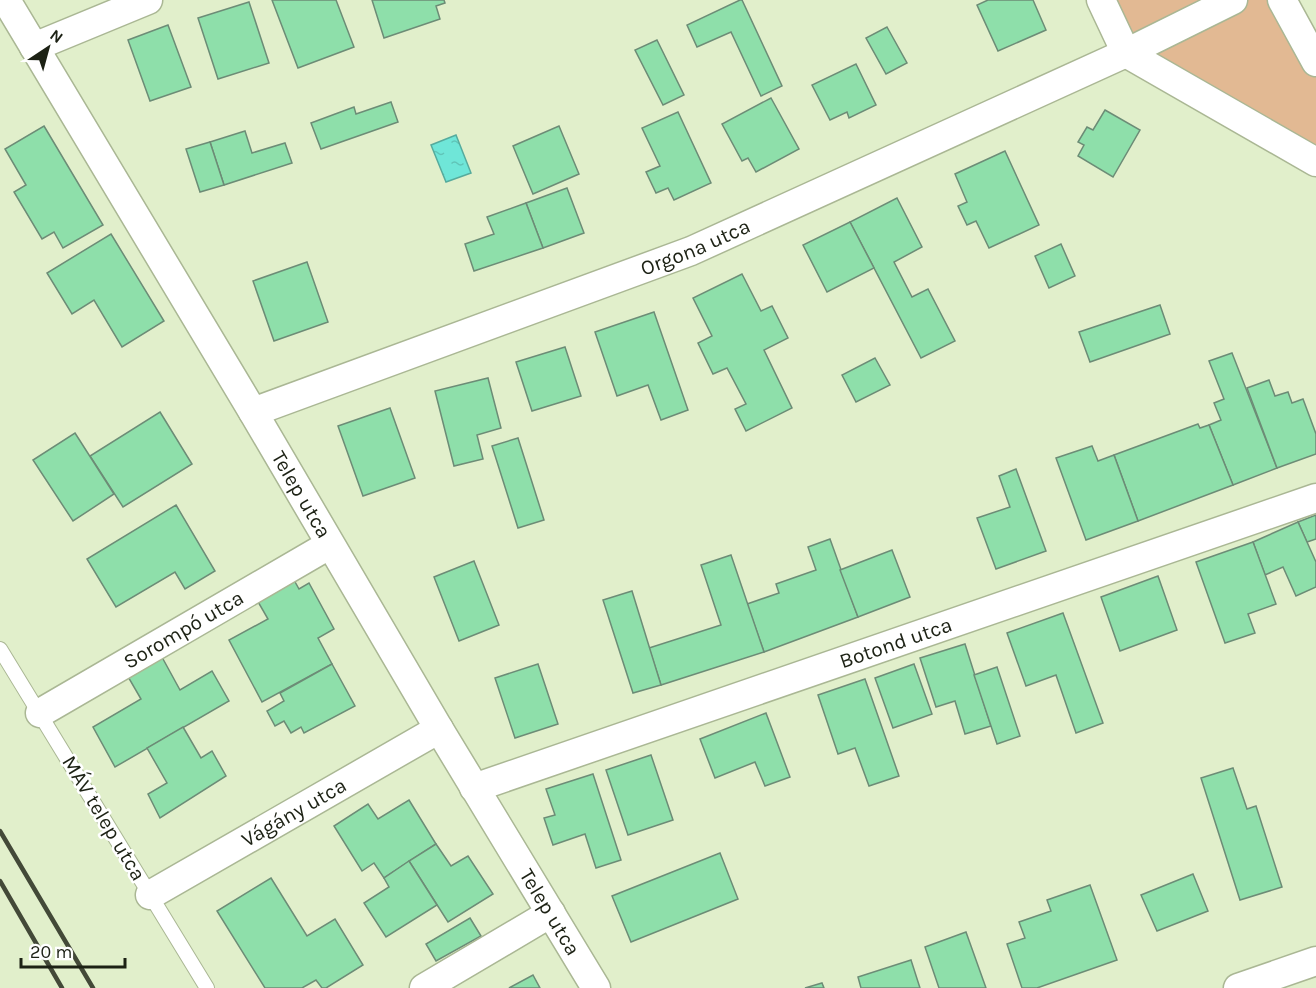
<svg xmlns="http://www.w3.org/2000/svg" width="1316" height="988" font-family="Karla,sans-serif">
<defs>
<pattern id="water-ripples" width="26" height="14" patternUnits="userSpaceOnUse" patternTransform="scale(1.5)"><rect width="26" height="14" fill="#6fe6d8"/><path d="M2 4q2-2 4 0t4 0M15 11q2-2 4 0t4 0" fill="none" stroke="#60c5b8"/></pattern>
</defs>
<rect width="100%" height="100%" fill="#e1efcb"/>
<polygon fill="#e2b993" points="1101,0 1282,0 1316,62 1316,162 1126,53"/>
<polygon fill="url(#water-ripples)" stroke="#56ab9d" stroke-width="1.5" points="456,135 471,173 446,182 431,145"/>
<g fill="#8edfaa" stroke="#6c8c76" stroke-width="1.5">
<polygon points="272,0 336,0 354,47 298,68"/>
<polygon points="372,0 444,0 445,3 436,6 440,19 384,38"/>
<polygon points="740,0 742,0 782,86 761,96 731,32 697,47 687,25"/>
<polygon points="988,0 1033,0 1046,30 998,51 977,5"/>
<polygon points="249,2 269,63 218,79 198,18"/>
<polygon points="168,25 191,87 150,101 128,40"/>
<polygon points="887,27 907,63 886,74 866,38"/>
<polygon points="657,40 684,95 663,105 635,50"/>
<polygon points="856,64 876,105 849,118 847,112 830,120 812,85"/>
<polygon points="771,98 799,149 756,172 748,158 742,161 722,124"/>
<polygon points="391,102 398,122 321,149 311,123 354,107 356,114"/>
<polygon points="1105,110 1140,130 1113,177 1078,156 1084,145 1078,142 1087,127 1093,130"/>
<polygon points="678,112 711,183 674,200 668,188 656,193 646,172 660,166 642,128"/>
<polygon points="44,126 103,225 63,248 54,232 42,239 14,192 26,185 5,149"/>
<polygon points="559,126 579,174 533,194 513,146"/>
<polygon points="245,131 252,153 285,143 292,163 224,185 210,142"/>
<polygon points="210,142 224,185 200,192 186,149"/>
<polygon points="1005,151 1039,225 989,248 976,221 967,225 958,206 967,202 955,174"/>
<polygon points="567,188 584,233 543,248 526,203"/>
<polygon points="897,198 922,247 894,262 912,297 928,289 955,341 921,358 850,222"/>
<polygon points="526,203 543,248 474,271 465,244 494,234 487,217"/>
<polygon points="850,222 874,268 827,292 803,245"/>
<polygon points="111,234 164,321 122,347 94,300 72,314 47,273"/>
<polygon points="1061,244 1075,276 1049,288 1035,256"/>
<polygon points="307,262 328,322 274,341 253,281"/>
<polygon points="742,274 761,311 772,306 788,338 764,350 792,408 746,431 735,409 746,404 727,368 713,374 698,343 712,336 693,298"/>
<polygon points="1160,305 1170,334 1090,362 1079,332"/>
<polygon points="654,312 688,410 661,420 648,385 617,396 595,332"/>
<polygon points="565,347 581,396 532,411 516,362"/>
<polygon points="1232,353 1277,468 1233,485 1209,425 1221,420 1214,403 1224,399 1209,361"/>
<polygon points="875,358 890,385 856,402 842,375"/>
<polygon points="488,378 501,428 477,435 483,459 454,466 435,391"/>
<polygon points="1269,380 1275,396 1288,392 1292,403 1303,399 1316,434 1316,454 1277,468 1247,388"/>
<polygon points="390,408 415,478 363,496 338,426"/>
<polygon points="160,412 192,464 123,507 90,456"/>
<polygon points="1198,424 1200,428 1209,425 1233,485 1138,521 1114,455"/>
<polygon points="75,433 114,494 73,521 33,460"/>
<polygon points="518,438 544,520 518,528 492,446"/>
<polygon points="1092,446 1098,461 1114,455 1138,521 1086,540 1056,458"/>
<polygon points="1016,469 1046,551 996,569 977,518 1010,507 999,476"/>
<polygon points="176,505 215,571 185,589 175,572 116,607 87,559"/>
<polygon points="1316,515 1316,539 1307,542 1298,522"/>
<polygon points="1298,522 1316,562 1316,587 1296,596 1283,567 1265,575 1253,542"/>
<polygon points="830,539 858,617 764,652 747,604 779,593 776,584 816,570 808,547"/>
<polygon points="1253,542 1276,604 1248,614 1255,633 1225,643 1196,562"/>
<polygon points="892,550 910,597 858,617 840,570"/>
<polygon points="731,555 764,652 661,685 649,648 721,625 701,565"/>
<polygon points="474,561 499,625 459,641 434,577"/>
<polygon points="1158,576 1177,630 1120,651 1101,597"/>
<polygon points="294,580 299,589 309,583 334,629 318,638 332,664 262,702 229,640 268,619 257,600"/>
<polygon points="632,591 661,685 633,693 603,600"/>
<polygon points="1063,613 1103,723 1076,733 1056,675 1026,686 1007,633"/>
<polygon points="965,644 991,726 965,734 955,701 936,707 920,658"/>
<polygon points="157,648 180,690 212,671 229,701 115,767 93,727 141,699 123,668"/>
<polygon points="332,664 355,706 304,733 301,727 291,733 284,721 275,726 267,711 284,701 280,693"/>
<polygon points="538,664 558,724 515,738 495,678"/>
<polygon points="914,664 932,714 893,728 875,678"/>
<polygon points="997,667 1020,736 997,744 974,675"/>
<polygon points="865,679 899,776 869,786 855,748 838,754 818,695"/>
<polygon points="766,713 790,777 765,786 755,762 715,778 700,739"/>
<polygon points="183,727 201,758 212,751 226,776 160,818 148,794 167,783 147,748"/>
<polygon points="651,755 673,820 628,835 606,770"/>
<polygon points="1233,768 1247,809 1256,806 1282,887 1240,900 1201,778"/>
<polygon points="593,774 621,860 596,868 585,834 553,845 544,818 555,815 546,789"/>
<polygon points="409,800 436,844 384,878 374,863 362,871 334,826 368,804 378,819"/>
<polygon points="436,844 451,866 468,856 493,894 448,922 409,861"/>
<polygon points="720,853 738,899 631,942 612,896"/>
<polygon points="409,861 437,905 386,937 364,903 389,887 384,878"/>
<polygon points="1193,874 1208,911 1157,931 1141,895"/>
<polygon points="271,878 307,936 335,919 363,965 326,988 322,988 316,980 302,988 265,988 217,911"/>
<polygon points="1090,885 1117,960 1037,988 1022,988 1007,944 1025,938 1019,922 1051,911 1047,900"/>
<polygon points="470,918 481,936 436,961 426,944"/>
<polygon points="966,932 986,988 939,988 925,947"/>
<polygon points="911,960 920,988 861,988 858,977"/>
<polygon points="533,975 540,988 509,988"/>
<polygon points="822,983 824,988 805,988"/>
</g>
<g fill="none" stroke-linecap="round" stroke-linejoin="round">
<g stroke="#aab794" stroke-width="16">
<polyline id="lane" points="0,649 207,988"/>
</g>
<g stroke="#aab794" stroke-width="31">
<g id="street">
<path id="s1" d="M6,0L253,412L439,729L596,988"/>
<polyline points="1101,0 1126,53"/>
<polyline points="1282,0 1316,62"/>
<polyline points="34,47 148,0"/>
<polyline points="1126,53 1316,162"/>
<path id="s2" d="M253,412L691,251L1126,53L1233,0"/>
<path id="s3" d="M40,713L329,545"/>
<path id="s4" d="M474,788L1316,498"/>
<path id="s5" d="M150,895L439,729"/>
<polyline points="424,988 551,913"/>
<polyline points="1238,988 1316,961"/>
</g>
</g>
<use href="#lane" stroke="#fff" stroke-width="14"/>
<use href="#street" stroke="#fff" stroke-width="28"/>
<g stroke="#434938" stroke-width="4.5">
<polyline points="0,831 93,988"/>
<polyline points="0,881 62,988"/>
</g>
</g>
<g text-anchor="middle" stroke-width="5" stroke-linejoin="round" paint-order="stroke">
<g font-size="21" fill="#1c2114" stroke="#fff">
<text dy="7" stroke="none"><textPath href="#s2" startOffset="472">Orgona utca</textPath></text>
<text dy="7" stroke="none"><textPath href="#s1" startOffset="576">Telep utca</textPath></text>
<text dy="7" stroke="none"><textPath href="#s3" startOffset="166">Sorompó utca</textPath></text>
<text dy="7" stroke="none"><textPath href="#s4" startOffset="446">Botond utca</textPath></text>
<text dy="7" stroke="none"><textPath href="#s5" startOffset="166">Vágány utca</textPath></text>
<text transform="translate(104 818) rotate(59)" y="7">MÁV telep utca</text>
<text dy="7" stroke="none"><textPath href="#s1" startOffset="1062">Telep utca</textPath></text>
</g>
</g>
<g transform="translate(48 48) rotate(36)" stroke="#ffffff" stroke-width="4.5" paint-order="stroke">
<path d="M0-4.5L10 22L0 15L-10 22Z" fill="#1c2114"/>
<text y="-9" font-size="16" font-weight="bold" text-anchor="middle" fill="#1c2114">N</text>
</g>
<path d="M21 958v9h104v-9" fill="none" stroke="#1c2114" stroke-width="3"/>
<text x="30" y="958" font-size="18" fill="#1c2114" stroke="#ffffff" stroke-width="4.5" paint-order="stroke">20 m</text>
</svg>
